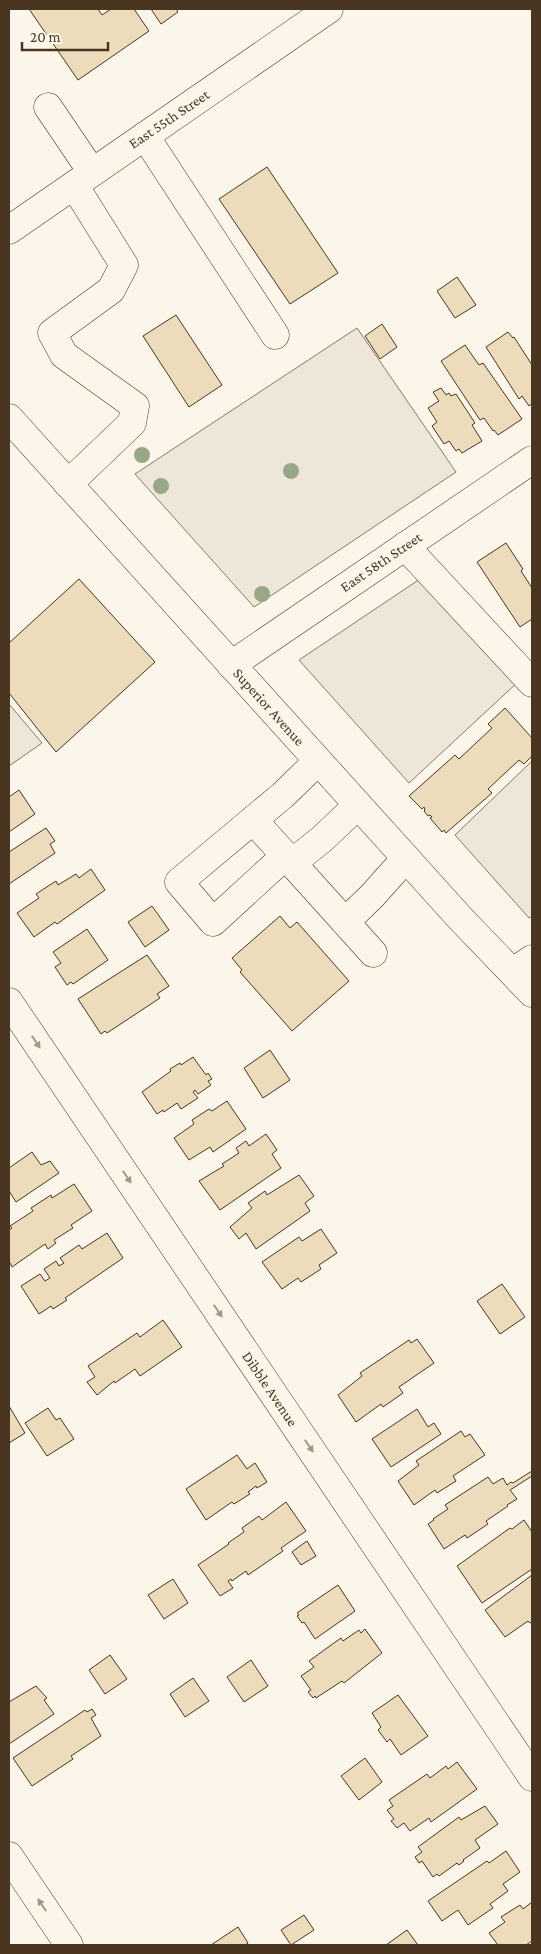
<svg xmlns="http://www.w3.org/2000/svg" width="541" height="1954" font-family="'Crimson Pro',serif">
<rect width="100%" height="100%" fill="#fbf6e9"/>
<g fill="#ede6d9" stroke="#887966">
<polygon points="357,328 456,472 254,607 135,474"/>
<polygon points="423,577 519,681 409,783 299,660"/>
<polygon points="9,704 42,743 9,766"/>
<polygon points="532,761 532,916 529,918 455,835"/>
</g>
<g fill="#ecdcbc" stroke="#4a3520">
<polygon points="29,9 98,9 102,15 111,9 134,9 149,31 78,80"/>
<polygon points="151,9 176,9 178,12 161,24"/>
<polygon points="267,167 338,273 290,304 219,199"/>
<polygon points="457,277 476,305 455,318 437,291"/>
<polygon points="176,315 222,385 189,407 143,336"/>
<polygon points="382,324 397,347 380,359 365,336"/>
<polygon points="508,332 513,338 514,337 532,365 532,403 529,406 522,396 519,399 486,347"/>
<polygon points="465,345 479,365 483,363 522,419 498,435 494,430 493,431 484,418 480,420 441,361"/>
<polygon points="441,388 446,395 449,393 451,396 456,394 475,423 472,425 482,441 462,453 459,449 456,451 449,441 444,444 432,426 437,422 428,408 439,401 433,392"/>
<polygon points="506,543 523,569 521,571 532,588 532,619 520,627 477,562"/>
<polygon points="79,579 155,662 56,752 9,693 9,643"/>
<polygon points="505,708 532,738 532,756 524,764 519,760 488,789 492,793 446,833 444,830 442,832 430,818 432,817 430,815 428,816 424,811 425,810 424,807 422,809 409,796 455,755 459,759 492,728 488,724"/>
<polygon points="19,790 35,814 9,832 9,797"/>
<polygon points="46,828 55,841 50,844 55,853 9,884 9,852"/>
<polygon points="91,869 105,890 57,924 55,922 34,937 17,913 39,898 36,894 56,881 58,885 76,874 79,878"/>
<polygon points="152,906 169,930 145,947 128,922"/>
<polygon points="280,916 290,928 297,922 349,981 292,1031 240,972 242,970 232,958"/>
<polygon points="87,929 108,960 73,984 71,982 67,985 55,967 61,963 53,952"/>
<polygon points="147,955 169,986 157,994 160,998 107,1033 105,1031 101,1034 78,999"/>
<polygon points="270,1050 290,1080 263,1098 244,1068"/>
<polygon points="193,1057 206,1075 208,1073 212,1079 208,1081 211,1085 198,1094 195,1090 193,1092 198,1098 181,1109 177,1103 164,1112 163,1110 157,1114 142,1092 171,1071 170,1069 180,1063 181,1065"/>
<polygon points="227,1101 246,1129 213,1152 210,1147 189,1160 174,1138 194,1124 192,1120 209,1109 212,1111"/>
<polygon points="266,1134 277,1150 272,1154 281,1168 220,1210 199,1181 224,1166 222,1164 239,1153 236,1148 246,1141 249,1146"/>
<polygon points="32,1152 41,1165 50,1161 59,1173 16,1202 9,1191 9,1168"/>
<polygon points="299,1175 314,1196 305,1203 310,1211 256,1249 246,1233 239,1239 230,1227 252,1208 248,1203 265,1191 267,1195"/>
<polygon points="74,1184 92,1211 71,1225 73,1228 54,1240 56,1243 48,1249 45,1244 12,1267 9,1261 9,1230 12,1228 10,1226 33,1211 31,1208 51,1195 52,1198"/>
<polygon points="321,1229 337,1253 319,1265 321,1269 301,1282 298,1278 282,1289 262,1262 299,1237 302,1241"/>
<polygon points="107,1233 123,1258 65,1298 67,1300 53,1309 51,1306 39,1314 21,1286 40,1274 45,1281 50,1278 44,1269 56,1261 59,1266 64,1263 60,1258 79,1245 82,1249"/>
<polygon points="502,1284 525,1317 500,1334 477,1301"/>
<polygon points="163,1320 182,1347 140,1376 135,1369 115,1383 114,1381 97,1395 87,1382 95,1377 88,1366 137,1333 140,1337"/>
<polygon points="417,1339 434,1363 399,1387 403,1393 383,1407 381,1404 356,1422 338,1395 362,1376 360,1373 409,1340 411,1343"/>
<polygon points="9,1406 25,1433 9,1443"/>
<polygon points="48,1408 56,1420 60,1418 74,1439 47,1456 25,1423"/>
<polygon points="417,1409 428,1427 434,1423 441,1434 391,1467 372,1439"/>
<polygon points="461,1431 465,1437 470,1434 485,1455 453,1476 456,1481 437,1493 435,1490 414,1505 398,1481 419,1465 416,1461"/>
<polygon points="237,1455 247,1469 255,1463 267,1482 257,1488 256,1486 248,1492 250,1494 234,1504 232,1502 206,1520 186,1489"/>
<polygon points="532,1471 532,1476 510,1490 517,1499 507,1505 508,1506 486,1521 488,1524 467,1538 465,1535 444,1549 428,1524 434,1520 433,1519 448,1509 445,1505 488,1477 493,1484 503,1478 507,1485 511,1482 513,1483"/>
<polygon points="286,1502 306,1531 281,1548 283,1551 248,1575 246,1571 232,1581 231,1579 228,1581 233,1588 220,1596 198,1565 229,1544 228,1543 244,1532 242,1528 259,1516 262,1520"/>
<polygon points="524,1520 532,1532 532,1569 482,1603 457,1566 510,1528 512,1529"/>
<polygon points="307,1541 316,1556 301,1565 292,1552"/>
<polygon points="532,1575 532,1622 530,1623 528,1621 505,1637 485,1610"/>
<polygon points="173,1579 188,1603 164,1619 148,1595"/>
<polygon points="338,1585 355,1611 315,1639 304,1622 302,1623 297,1616 299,1615 297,1613"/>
<polygon points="365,1629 382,1653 344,1683 342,1681 316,1698 315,1696 313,1698 308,1692 311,1690 301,1676 314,1667 309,1661 341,1638 343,1641 359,1630 361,1633"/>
<polygon points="110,1655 127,1679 105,1694 89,1670"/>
<polygon points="251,1660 268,1686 244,1702 227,1677"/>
<polygon points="193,1678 209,1701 185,1717 170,1694"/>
<polygon points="36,1686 47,1698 44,1700 54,1714 9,1744 9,1702"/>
<polygon points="398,1695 428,1736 401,1755 390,1739 387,1742 378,1730 381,1727 372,1713"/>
<polygon points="92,1709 96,1715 91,1718 101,1736 71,1756 73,1759 32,1786 13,1758 85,1710 87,1712"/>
<polygon points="365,1758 382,1782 359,1800 341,1776"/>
<polygon points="457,1762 477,1789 431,1822 429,1818 410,1831 404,1823 397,1828 391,1821 394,1819 387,1810 393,1806 389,1800 427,1774 430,1778 446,1766 448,1769"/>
<polygon points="485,1806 498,1824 475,1840 480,1848 463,1860 464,1861 459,1865 457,1863 439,1876 437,1874 433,1877 422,1861 419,1863 415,1857 422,1852 418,1847 459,1817 461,1820"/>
<polygon points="506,1851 520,1872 503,1884 508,1891 490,1904 493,1908 468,1925 458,1910 442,1921 428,1901 487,1861 489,1863"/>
<polygon points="532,1902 532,1941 526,1945 498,1945 489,1933 505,1922 501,1917 520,1905 523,1909"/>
<polygon points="304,1915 314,1930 291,1945 281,1930"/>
<polygon points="238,1927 248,1943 245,1945 211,1945"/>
<polygon points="407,1930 418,1945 386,1945"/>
</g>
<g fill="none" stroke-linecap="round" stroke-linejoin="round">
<g stroke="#4a3520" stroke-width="29">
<g id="minor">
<polyline points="48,107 92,172"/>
<polyline points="145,136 275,335"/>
<polyline points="68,484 132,423 135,406 64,355 52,333 111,290 124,265 74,185"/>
<polyline points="405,546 532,683"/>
<polyline points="231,665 532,460"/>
<polyline points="253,820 292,863 322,839 358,805"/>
<polyline points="285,856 213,922 179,882 283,795 318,761"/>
<polyline points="292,863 373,953"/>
<polyline points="345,922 372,896 406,858"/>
<polyline points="513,972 532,959"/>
<polyline points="9,1002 532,1777"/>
<polyline points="9,1856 69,1945"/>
</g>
</g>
<g stroke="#4a3520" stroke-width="29">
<g id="major">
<polyline points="9,230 329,9"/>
<polyline points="9,418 460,918 532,993"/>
</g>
</g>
<use href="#minor" stroke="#fbf6e9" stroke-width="28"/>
<use href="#major" stroke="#fbf6e9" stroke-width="28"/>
</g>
<g fill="#96a887">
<circle cx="142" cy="455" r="8"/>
<circle cx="291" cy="471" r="8"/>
<circle cx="161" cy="486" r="8"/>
<circle cx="262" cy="594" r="8"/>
</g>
<defs><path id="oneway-solid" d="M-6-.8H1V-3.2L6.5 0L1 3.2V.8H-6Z" transform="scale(1.25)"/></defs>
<g fill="#a29684">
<use href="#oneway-solid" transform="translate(36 1042) rotate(56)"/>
<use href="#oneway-solid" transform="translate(127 1177) rotate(56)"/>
<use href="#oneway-solid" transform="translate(218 1311) rotate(56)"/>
<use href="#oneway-solid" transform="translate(309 1446) rotate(56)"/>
<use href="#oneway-solid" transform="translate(42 1905) rotate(-124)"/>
</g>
<g text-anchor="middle" stroke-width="4" stroke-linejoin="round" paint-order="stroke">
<g font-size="15" fill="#4a3520" stroke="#fbf6e9">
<text transform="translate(169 119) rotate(-34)" y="5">East 55th Street</text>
<text transform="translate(381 562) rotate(-34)" y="5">East 58th Street</text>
<text transform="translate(269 707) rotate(48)" y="5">Superior Avenue</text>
<text transform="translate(270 1389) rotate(56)" y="5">Dibble Avenue</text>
</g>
</g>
<rect width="541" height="1954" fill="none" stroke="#4a3520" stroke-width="20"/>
<path d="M22 42v8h86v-8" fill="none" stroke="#4a3520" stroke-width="2.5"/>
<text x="30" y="42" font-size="15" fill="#4a3520" stroke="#fbf6e9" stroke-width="4" paint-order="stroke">20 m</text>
</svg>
